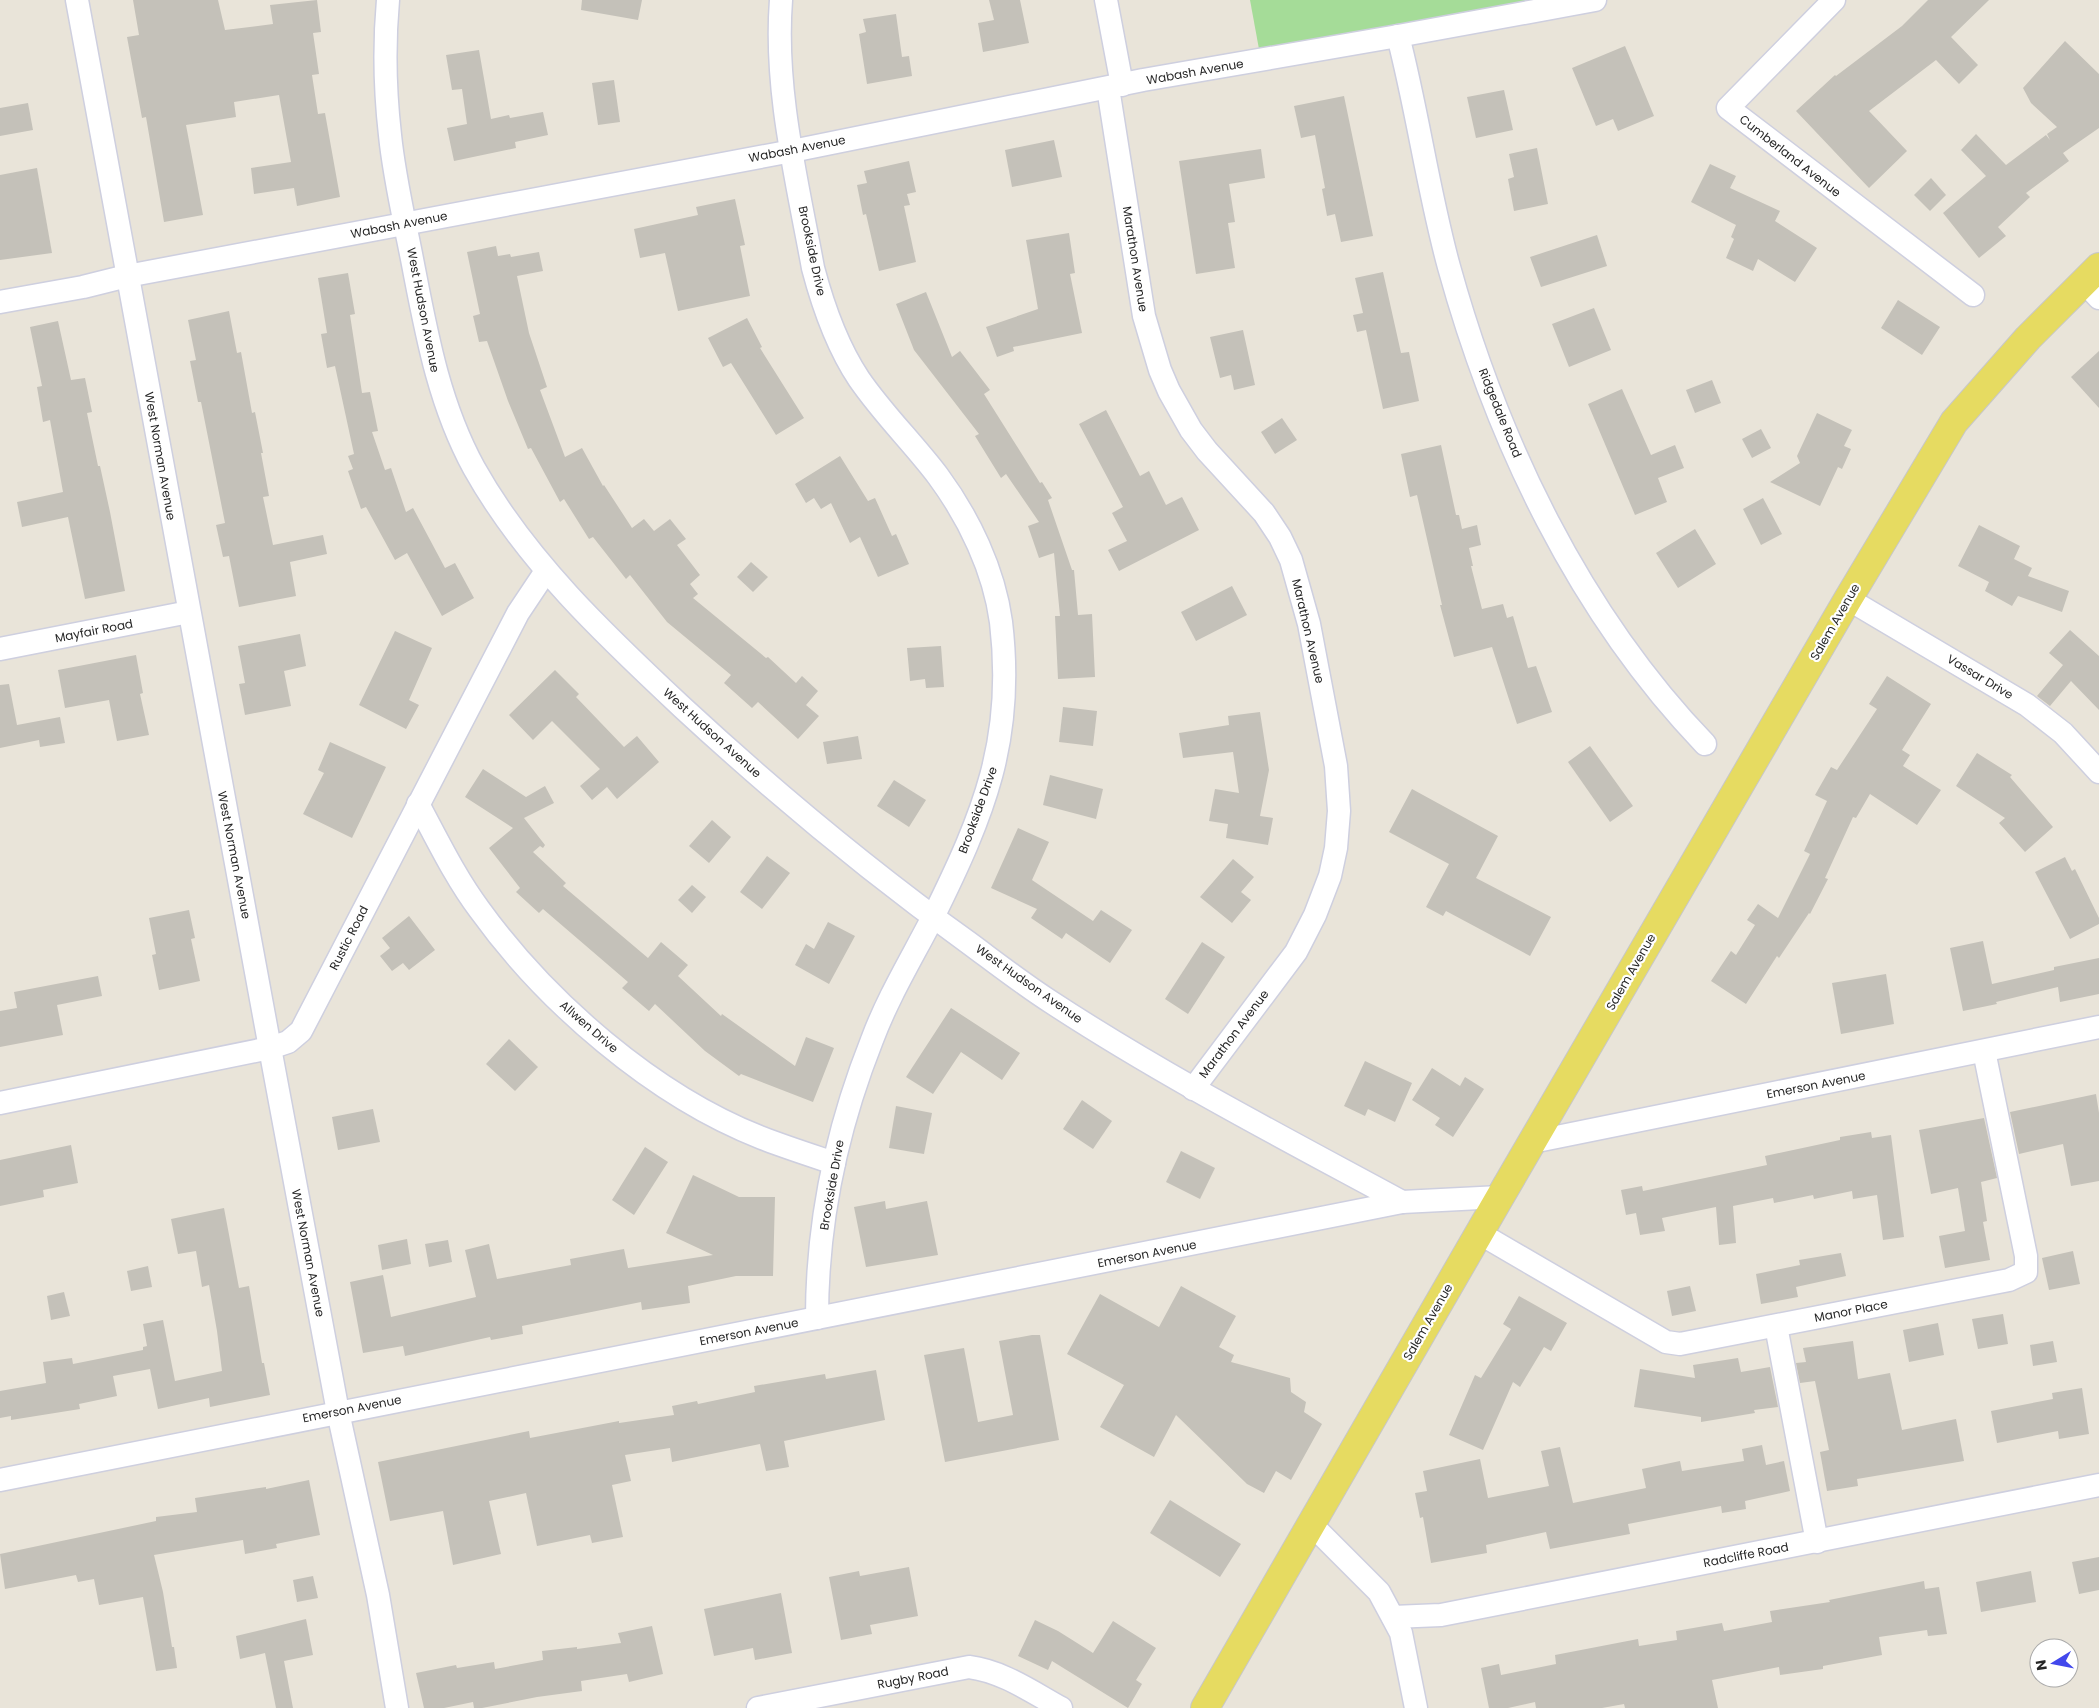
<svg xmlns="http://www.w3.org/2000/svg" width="2099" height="1708" font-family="Poppins,sans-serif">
<rect width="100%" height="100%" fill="#e9e4d9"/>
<polygon fill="#a5dc98" points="1250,0 1595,0 1261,60"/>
<g fill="#c4c1b9">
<polygon points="133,0 218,0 225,30 273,24 270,5 317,0 321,32 313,33 319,74 312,75 318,114 325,113 340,197 297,206 294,188 254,194 251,168 291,162 279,95 234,102 236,117 186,125 203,215 164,222 146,117 142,118 127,37 139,35"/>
<polygon points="582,0 642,0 638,20 581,10"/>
<polygon points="989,0 1020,0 1029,43 983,52 978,23 994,20"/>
<polygon points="1928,0 1989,0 1951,37 1978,65 1959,84 1936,60 1869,111 1907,151 1869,188 1796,111 1835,75 1836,76 1902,26"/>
<polygon points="896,14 902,57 909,56 912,76 867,84 859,34 866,32 863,19"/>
<polygon points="2065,41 2099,74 2099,128 2063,153 2069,161 2026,193 2030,197 1998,227 2006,236 1979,258 1943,213 1986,176 1961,150 1976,134 2006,165 2046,135 2050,140 2047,134 2057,127 2031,103 2023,88"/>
<polygon points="1625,46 1654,116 1618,131 1613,119 1596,126 1572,68"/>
<polygon points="479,50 491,119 509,115 510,118 543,112 548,135 515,142 516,148 454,161 447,128 467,124 462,89 452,90 446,55"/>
<polygon points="614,80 620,122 598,125 592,83"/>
<polygon points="1504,90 1513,130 1476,138 1467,97"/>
<polygon points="1344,96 1373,236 1341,242 1335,214 1327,216 1322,189 1325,188 1315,135 1301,138 1294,106"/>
<polygon points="28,103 33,130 0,136 0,108"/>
<polygon points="1054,140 1062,177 1012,187 1005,150"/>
<polygon points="1537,148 1548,204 1514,211 1508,179 1514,177 1509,154"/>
<polygon points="1261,149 1265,178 1229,184 1235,222 1228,223 1235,268 1196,274 1179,161"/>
<polygon points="909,161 916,192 907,194 910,205 904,206 916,262 879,271 866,214 863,215 857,185 867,183 864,171"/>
<polygon points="1710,164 1736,176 1730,188 1780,211 1775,221 1817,248 1795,282 1758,259 1753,271 1726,258 1734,239 1731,237 1736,225 1691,202"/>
<polygon points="37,168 52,253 0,260 0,175"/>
<polygon points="1931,178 1946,195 1930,211 1914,195"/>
<polygon points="735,199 745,245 740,246 750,296 678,311 665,253 640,258 634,229 698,215 696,207"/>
<polygon points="1069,233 1075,273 1070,274 1082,333 1013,347 1014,351 997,357 986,327 1038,309 1026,240"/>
<polygon points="1597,235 1607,266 1541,287 1530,257"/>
<polygon points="496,246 498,256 510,254 511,257 539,252 543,271 517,276 529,333 547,387 540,390 565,457 582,448 603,486 604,485 632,528 644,519 654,531 670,519 686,539 677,545 700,575 690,584 698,594 693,598 766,658 768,657 796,683 802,676 818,691 806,705 819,716 798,739 758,702 752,708 724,683 731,675 667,622 630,575 626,579 593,537 589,539 564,499 560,502 531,448 528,449 508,401 487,341 479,342 473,316 480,314 467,252"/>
<polygon points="1383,272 1401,353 1409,352 1419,401 1383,409 1366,330 1357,332 1353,315 1363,313 1355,278"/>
<polygon points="348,273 355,314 350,315 362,393 370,392 378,431 372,432 385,470 391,468 406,512 413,508 445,568 455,563 474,598 442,616 407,553 395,560 366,507 361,509 348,471 353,469 348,456 354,454 335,366 327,368 321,334 327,333 318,278"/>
<polygon points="926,292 952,357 960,351 990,390 984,394 1040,483 1042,482 1052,498 1048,500 1072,570 1074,570 1078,615 1092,614 1095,677 1058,679 1055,616 1060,616 1054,553 1039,558 1028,526 1039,522 1006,474 1001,478 975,436 979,434 914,350 896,304"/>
<polygon points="1898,300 1940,327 1922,355 1881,328"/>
<polygon points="1594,308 1611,350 1569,367 1552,324"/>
<polygon points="229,311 237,353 241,352 252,413 255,412 263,453 261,453 269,496 263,497 273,545 323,535 327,554 290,562 296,596 239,607 229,556 223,557 216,525 225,523 201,402 198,402 190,361 196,360 188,320"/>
<polygon points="747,318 762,347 760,348 804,418 776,435 731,363 723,367 708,338"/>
<polygon points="58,321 71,380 85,378 92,412 87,413 98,466 100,466 110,512 125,591 85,599 68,517 22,527 17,502 63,492 50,420 43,422 37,387 42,386 30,327"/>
<polygon points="1243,330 1255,385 1234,390 1231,375 1220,378 1210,337"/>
<polygon points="2099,351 2099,408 2071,377"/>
<polygon points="1712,380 1721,403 1695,413 1686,390"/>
<polygon points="1622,389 1651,455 1675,445 1684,468 1658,478 1667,502 1635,515 1588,404"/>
<polygon points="1106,410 1140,476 1149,471 1166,505 1182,497 1199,530 1119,571 1108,550 1127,541 1112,513 1123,507 1079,424"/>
<polygon points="1817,413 1852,430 1844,446 1851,449 1842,469 1838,467 1820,506 1770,482 1800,463 1797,456"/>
<polygon points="1282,418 1297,440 1275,454 1261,432"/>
<polygon points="1761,429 1771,448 1752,458 1742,439"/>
<polygon points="1441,445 1456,515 1459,515 1462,529 1477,525 1481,545 1469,548 1473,566 1471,566 1482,609 1503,604 1507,618 1513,616 1528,668 1536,666 1552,712 1517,724 1492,647 1454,657 1440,605 1442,605 1417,495 1410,497 1401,454"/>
<polygon points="840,456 868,501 875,498 892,536 896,534 909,564 878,577 860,537 850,543 831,503 821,509 814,498 806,503 795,484"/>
<polygon points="1763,498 1782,534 1761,545 1743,509"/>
<polygon points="1979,525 2020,546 2014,559 2032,568 2028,576 2069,591 2062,612 2018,596 2012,606 1985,591 1989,582 1958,566"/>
<polygon points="1695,529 1716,564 1678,588 1656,553"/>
<polygon points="751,562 768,577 753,592 737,577"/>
<polygon points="1232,586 1247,615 1196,641 1181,612"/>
<polygon points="2070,630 2099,656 2099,710 2071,681 2050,706 2037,696 2063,665 2049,653"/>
<polygon points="395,631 432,648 409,700 419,705 406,729 359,705"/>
<polygon points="300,634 306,666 284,671 291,706 245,715 239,684 245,683 238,646"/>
<polygon points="941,646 944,687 926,688 925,679 910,681 907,648"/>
<polygon points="136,655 143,693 140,694 149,735 117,741 109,700 65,708 58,670"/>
<polygon points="555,670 579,694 576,697 624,747 637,736 659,762 617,799 607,787 592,800 580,786 600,769 552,721 533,740 509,715"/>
<polygon points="1887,676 1931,704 1902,750 1910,755 1903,766 1941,790 1917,825 1870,794 1856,818 1853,817 1825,878 1828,879 1810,914 1809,913 1779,958 1777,956 1746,1004 1711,981 1731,951 1736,955 1755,925 1747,920 1758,904 1778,918 1810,854 1804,851 1827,801 1815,795 1831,767 1837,770 1877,709 1869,704"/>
<polygon points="9,684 17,725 60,717 65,743 40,747 39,740 0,748 0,685"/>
<polygon points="1063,707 1097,711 1093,746 1059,742"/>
<polygon points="1260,712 1269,770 1260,816 1273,818 1268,845 1226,838 1228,824 1209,821 1215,789 1239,793 1233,752 1183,758 1179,733 1229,725 1228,716"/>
<polygon points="858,736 862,759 827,764 823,742"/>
<polygon points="330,742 386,767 352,838 303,814 324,773 318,770"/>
<polygon points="1590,746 1633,806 1610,822 1568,762"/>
<polygon points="1977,753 2012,775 2010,777 2053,827 2025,852 1999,823 2005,818 1956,786"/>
<polygon points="483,769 526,797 545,786 554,803 524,818 545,845 543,848 540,846 533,852 566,883 563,886 648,958 661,942 688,965 678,976 721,1016 722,1014 795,1066 806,1037 834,1048 813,1102 741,1074 739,1076 705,1051 655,1004 649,1011 622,988 628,982 543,909 539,913 516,892 520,888 489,848 513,828 465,797"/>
<polygon points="1050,775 1103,789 1096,819 1043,805"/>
<polygon points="894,780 926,800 909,827 877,806"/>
<polygon points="1412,789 1498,836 1476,878 1551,917 1530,956 1446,911 1443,916 1426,907 1449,864 1389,832"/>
<polygon points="712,820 731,837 709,863 689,846"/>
<polygon points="1018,828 1049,842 1032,880 1093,921 1101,910 1132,930 1110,963 1066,933 1062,939 1031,918 1037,909 991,888"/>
<polygon points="767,856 790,873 762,909 740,892"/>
<polygon points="2065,857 2072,871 2075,869 2099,918 2099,924 2070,939 2035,872"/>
<polygon points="1233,859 1254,877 1241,892 1251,900 1232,923 1200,897"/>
<polygon points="692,885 706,897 692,913 678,900"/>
<polygon points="189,910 195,938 191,939 200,981 159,990 152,955 156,954 149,918"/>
<polygon points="409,916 435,950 409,970 403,963 392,971 380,956 390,948 382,938"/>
<polygon points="828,922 855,936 829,984 795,965 806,944 814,949"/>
<polygon points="1983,941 1992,984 2054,970 2054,967 2099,958 2099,994 2060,1002 2058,987 1996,1002 1997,1004 1963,1011 1950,948"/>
<polygon points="1202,942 1225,957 1188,1014 1165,999"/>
<polygon points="1886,974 1894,1024 1841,1034 1832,983"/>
<polygon points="98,976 102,996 57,1005 63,1035 0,1047 0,1011 17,1008 14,992"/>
<polygon points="951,1008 1020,1053 1002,1080 961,1052 933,1094 906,1077"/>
<polygon points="509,1039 538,1067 515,1091 486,1064"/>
<polygon points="1365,1061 1412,1083 1395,1122 1368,1109 1365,1116 1344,1106"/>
<polygon points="1432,1068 1460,1086 1465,1077 1484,1089 1453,1137 1435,1125 1440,1118 1412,1100"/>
<polygon points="2096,1094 2099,1113 2099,1181 2071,1186 2063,1144 2019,1154 2010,1112"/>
<polygon points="1082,1100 1112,1121 1093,1149 1063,1129"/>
<polygon points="896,1106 932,1113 924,1154 889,1148"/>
<polygon points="373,1109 380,1142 338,1150 332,1117"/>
<polygon points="1984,1118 1997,1178 1981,1182 1987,1221 1983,1222 1990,1260 1945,1268 1939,1236 1965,1231 1958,1188 1931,1194 1919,1130"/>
<polygon points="1871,1132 1872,1138 1891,1135 1904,1237 1883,1240 1877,1195 1853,1199 1852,1191 1814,1199 1813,1195 1774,1203 1773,1198 1733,1206 1736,1243 1719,1245 1716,1207 1662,1218 1665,1231 1640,1235 1636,1213 1626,1215 1621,1190 1642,1186 1643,1191 1767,1165 1765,1156 1840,1140 1840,1137"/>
<polygon points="71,1145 78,1183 43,1190 44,1197 0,1206 0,1160"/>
<polygon points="645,1147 668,1162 634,1215 612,1200"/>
<polygon points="1181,1151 1215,1168 1200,1199 1166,1182"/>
<polygon points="693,1175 739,1197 775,1197 773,1276 736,1276 688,1286 690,1303 642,1310 641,1302 522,1326 523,1334 491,1340 490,1337 405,1356 403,1346 363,1353 350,1282 383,1275 391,1317 476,1297 465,1250 489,1244 497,1279 571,1265 570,1259 624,1249 628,1268 713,1255 666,1233"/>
<polygon points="885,1201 886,1209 927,1201 938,1255 866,1267 854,1207"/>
<polygon points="224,1208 239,1288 249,1286 262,1363 264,1363 270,1395 210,1407 209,1398 158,1409 150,1369 113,1376 117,1396 79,1404 80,1409 11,1420 11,1416 0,1418 0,1391 46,1383 43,1362 72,1358 73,1364 143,1350 143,1347 147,1346 143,1324 163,1320 175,1381 222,1371 217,1331 209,1285 202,1287 196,1251 178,1254 171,1219"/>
<polygon points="407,1239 411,1264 382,1270 378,1245"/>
<polygon points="448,1240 452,1262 429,1267 425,1244"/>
<polygon points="2073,1251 2080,1284 2049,1290 2042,1258"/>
<polygon points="1841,1253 1846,1276 1796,1287 1798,1297 1761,1304 1756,1274 1800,1265 1799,1260"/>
<polygon points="148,1266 152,1287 131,1291 127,1271"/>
<polygon points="1181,1286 1236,1316 1219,1347 1234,1355 1231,1362 1290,1378 1291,1392 1306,1402 1304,1412 1322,1424 1291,1480 1276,1471 1264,1493 1247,1484 1176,1415 1154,1457 1100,1427 1124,1385 1067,1354 1100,1294 1159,1327"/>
<polygon points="1690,1286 1696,1311 1672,1316 1667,1291"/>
<polygon points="64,1292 70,1316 51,1320 47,1296"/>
<polygon points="1519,1296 1567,1323 1551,1351 1544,1347 1520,1387 1513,1382 1483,1450 1449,1435 1475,1375 1481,1378 1511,1329 1503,1324"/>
<polygon points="2003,1314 2008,1344 1978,1349 1972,1319"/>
<polygon points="1938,1323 1944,1355 1909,1362 1903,1330"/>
<polygon points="1032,1335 1040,1335 1059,1440 945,1462 924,1355 964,1348 978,1422 1013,1415 999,1341"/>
<polygon points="1853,1341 1858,1379 1890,1373 1902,1430 1956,1419 1964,1461 1857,1479 1858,1486 1827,1491 1820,1452 1829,1450 1815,1381 1800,1383 1796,1363 1806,1362 1803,1348"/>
<polygon points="2053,1341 2057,1362 2033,1366 2030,1345"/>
<polygon points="1738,1358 1741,1372 1770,1367 1778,1407 1754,1410 1755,1413 1701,1422 1701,1417 1634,1407 1640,1369 1695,1378 1693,1365"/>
<polygon points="876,1370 885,1420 784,1441 789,1467 766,1471 760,1444 672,1462 670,1448 625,1455 631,1481 612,1485 623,1537 592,1543 590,1535 537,1546 526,1493 489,1501 501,1554 453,1565 443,1511 390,1521 378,1462 529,1431 530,1438 619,1421 619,1423 674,1415 672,1406 697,1401 698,1404 755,1392 754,1386 825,1374 826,1379"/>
<polygon points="2082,1388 2089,1434 2059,1439 2058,1431 1997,1443 1991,1411 2053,1399 2052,1393"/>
<polygon points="1762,1445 1766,1465 1784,1461 1790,1491 1745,1501 1746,1509 1722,1513 1721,1506 1628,1524 1630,1534 1550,1549 1546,1532 1486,1545 1487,1553 1431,1563 1423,1517 1420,1518 1415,1493 1427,1491 1423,1471 1480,1459 1488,1498 1549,1486 1541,1451 1560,1447 1573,1503 1646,1488 1642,1469 1680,1461 1682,1471 1744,1461 1742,1449"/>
<polygon points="309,1480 320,1535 276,1544 277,1548 245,1554 243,1540 154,1555 163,1592 172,1647 174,1647 177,1668 156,1671 143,1597 99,1605 94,1579 78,1582 76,1575 5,1589 0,1554 156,1521 156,1517 197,1512 195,1498 266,1487 266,1489"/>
<polygon points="1170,1500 1241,1544 1220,1577 1150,1533"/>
<polygon points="2099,1557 2099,1590 2079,1594 2072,1562"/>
<polygon points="909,1567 918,1616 870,1625 872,1634 841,1640 829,1577 859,1571 860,1576"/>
<polygon points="2031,1571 2036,1602 1981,1612 1976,1582"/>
<polygon points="313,1576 318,1598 297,1602 293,1580"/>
<polygon points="1924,1581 1925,1589 1939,1587 1947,1634 1928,1636 1927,1630 1879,1637 1882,1655 1823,1666 1823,1669 1780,1675 1779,1667 1712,1680 1718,1708 1625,1708 1624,1704 1602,1708 1536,1708 1535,1702 1508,1708 1489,1708 1481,1668 1499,1664 1501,1675 1556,1664 1555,1655 1638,1639 1639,1646 1677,1640 1676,1631 1722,1623 1724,1631 1772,1622 1770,1611 1830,1602 1829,1600"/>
<polygon points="781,1593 792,1653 755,1660 753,1648 714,1656 704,1609"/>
<polygon points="306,1619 313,1655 284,1661 293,1708 276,1708 265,1653 240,1659 236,1636"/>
<polygon points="1035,1620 1058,1631 1093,1653 1113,1621 1156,1648 1136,1680 1142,1684 1128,1708 1052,1661 1048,1670 1018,1656"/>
<polygon points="652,1626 663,1674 629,1682 627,1674 581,1681 582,1691 537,1697 482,1708 474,1708 473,1702 444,1708 424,1708 416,1673 456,1665 457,1668 494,1662 495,1669 543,1660 542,1651 577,1647 577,1649 621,1643 618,1633"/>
</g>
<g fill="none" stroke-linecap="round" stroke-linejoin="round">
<g stroke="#cecfdf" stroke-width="25">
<g id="minor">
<polyline points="77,0 270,1048 338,1412 378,1595 397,1708"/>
<path d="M388,0C384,44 385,91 390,135C394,176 404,218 412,259C426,331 438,402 474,468C526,561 606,636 683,708C774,792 869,871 969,943C996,963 1023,984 1051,1002C1164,1076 1284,1138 1402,1202"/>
<path d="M781,0C774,90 797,180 813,268C823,306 837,346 859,379C883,414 913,443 938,476C969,518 994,570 1001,622C1015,739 984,814 933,917C912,958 888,997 872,1040C837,1128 817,1224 817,1318"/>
<polyline points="1106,0 1122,85"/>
<polyline points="1834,0 1728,108 1973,295"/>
<path d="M1398,36C1418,113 1428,191 1449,267C1497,440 1579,613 1705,744"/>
<polyline points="1108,88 1144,316 1160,370 1169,391 1191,430 1207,451 1264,513 1280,537 1291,560 1309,624 1336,766 1339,811 1336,848 1330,876 1315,915 1296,952 1193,1089"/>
<polyline points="2084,282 2099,298"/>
<polyline points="0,302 83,287 127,276 792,151 1143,80 1398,36 1595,0"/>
<polyline points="1848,599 2027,705 2063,733 2099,772"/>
<polyline points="0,649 189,612"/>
<path d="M418,804C437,839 455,877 479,909C546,1002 654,1096 762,1138C785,1147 810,1155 834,1163"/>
<polyline points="0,1103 270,1048 288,1042 301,1031 518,613 546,571"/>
<polyline points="1532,1142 2099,1027"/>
<polyline points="1479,1233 1666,1342 1680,1344 2009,1280 2026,1272 2026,1256 1984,1051"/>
<polyline points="1776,1326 1817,1542"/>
<polyline points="0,1480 1402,1202 1500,1197"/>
<polyline points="1312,1525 1379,1592 1401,1633 1416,1708"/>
<polyline points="1393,1617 1441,1615 2099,1485"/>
<path d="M758,1708L969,1667C1002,1671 1032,1692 1061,1708"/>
</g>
</g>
<g stroke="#c7c7c7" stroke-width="30">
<polyline id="primary" points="1205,1708 1500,1197 1848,599 1954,422 2028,338 2099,267"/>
</g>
<use href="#minor" stroke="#fff" stroke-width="22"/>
<use href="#primary" stroke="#e6db61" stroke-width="28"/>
</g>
<g text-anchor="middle" stroke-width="4.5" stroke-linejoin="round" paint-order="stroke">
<g font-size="12" fill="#272727" stroke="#fff">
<text transform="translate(1195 72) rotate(-10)" y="4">Wabash Avenue</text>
<text transform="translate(797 149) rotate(-11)" y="4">Wabash Avenue</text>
<text transform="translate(1790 156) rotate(38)" y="4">Cumberland Avenue</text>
<text transform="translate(399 225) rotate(-11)" y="4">Wabash Avenue</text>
<text transform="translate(812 251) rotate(78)" y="4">Brookside Drive</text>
<text transform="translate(1135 259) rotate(81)" y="4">Marathon Avenue</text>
<text transform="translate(423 310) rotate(79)" y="4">West Hudson Avenue</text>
<text transform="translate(1500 413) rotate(68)" y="4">Ridgedale Road</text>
<text transform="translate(160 456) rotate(80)" y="4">West Norman Avenue</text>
<text transform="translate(1835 622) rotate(-60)" y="4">Salem Avenue</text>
<text transform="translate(94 631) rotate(-11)" y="4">Mayfair Road</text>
<text transform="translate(1308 631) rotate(77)" y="4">Marathon Avenue</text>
<text transform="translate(1980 677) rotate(31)" y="4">Vassar Drive</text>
<text transform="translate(712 733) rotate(42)" y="4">West Hudson Avenue</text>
<text transform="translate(978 810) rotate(-70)" y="4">Brookside Drive</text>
<text transform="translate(234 855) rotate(79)" y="4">West Norman Avenue</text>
<text transform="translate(349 938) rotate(-63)" y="4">Rustic Road</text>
<text transform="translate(1631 972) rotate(-60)" y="4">Salem Avenue</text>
<text transform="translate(1029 984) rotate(35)" y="4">West Hudson Avenue</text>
<text transform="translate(589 1027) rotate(41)" y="4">Allwen Drive</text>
<text transform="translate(1234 1034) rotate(-53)" y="4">Marathon Avenue</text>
<text transform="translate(1816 1085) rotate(-11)" y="4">Emerson Avenue</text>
<text transform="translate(832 1185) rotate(-80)" y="4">Brookside Drive</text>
<text transform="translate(308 1253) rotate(79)" y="4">West Norman Avenue</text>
<text transform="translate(1147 1254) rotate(-11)" y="4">Emerson Avenue</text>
<text transform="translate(1851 1311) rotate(-11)" y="4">Manor Place</text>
<text transform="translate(1428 1322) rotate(-60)" y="4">Salem Avenue</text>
<text transform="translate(749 1332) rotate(-11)" y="4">Emerson Avenue</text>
<text transform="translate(352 1409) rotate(-11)" y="4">Emerson Avenue</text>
<text transform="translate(1746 1555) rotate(-11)" y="4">Radcliffe Road</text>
<text transform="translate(913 1678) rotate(-11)" y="4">Rugby Road</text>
</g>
</g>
<g transform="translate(2054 1663) rotate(260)"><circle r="24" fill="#ffffff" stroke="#a9a9a9"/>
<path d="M0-4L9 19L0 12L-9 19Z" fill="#4248ec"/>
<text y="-8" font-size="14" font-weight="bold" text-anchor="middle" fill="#272727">N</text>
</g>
</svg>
